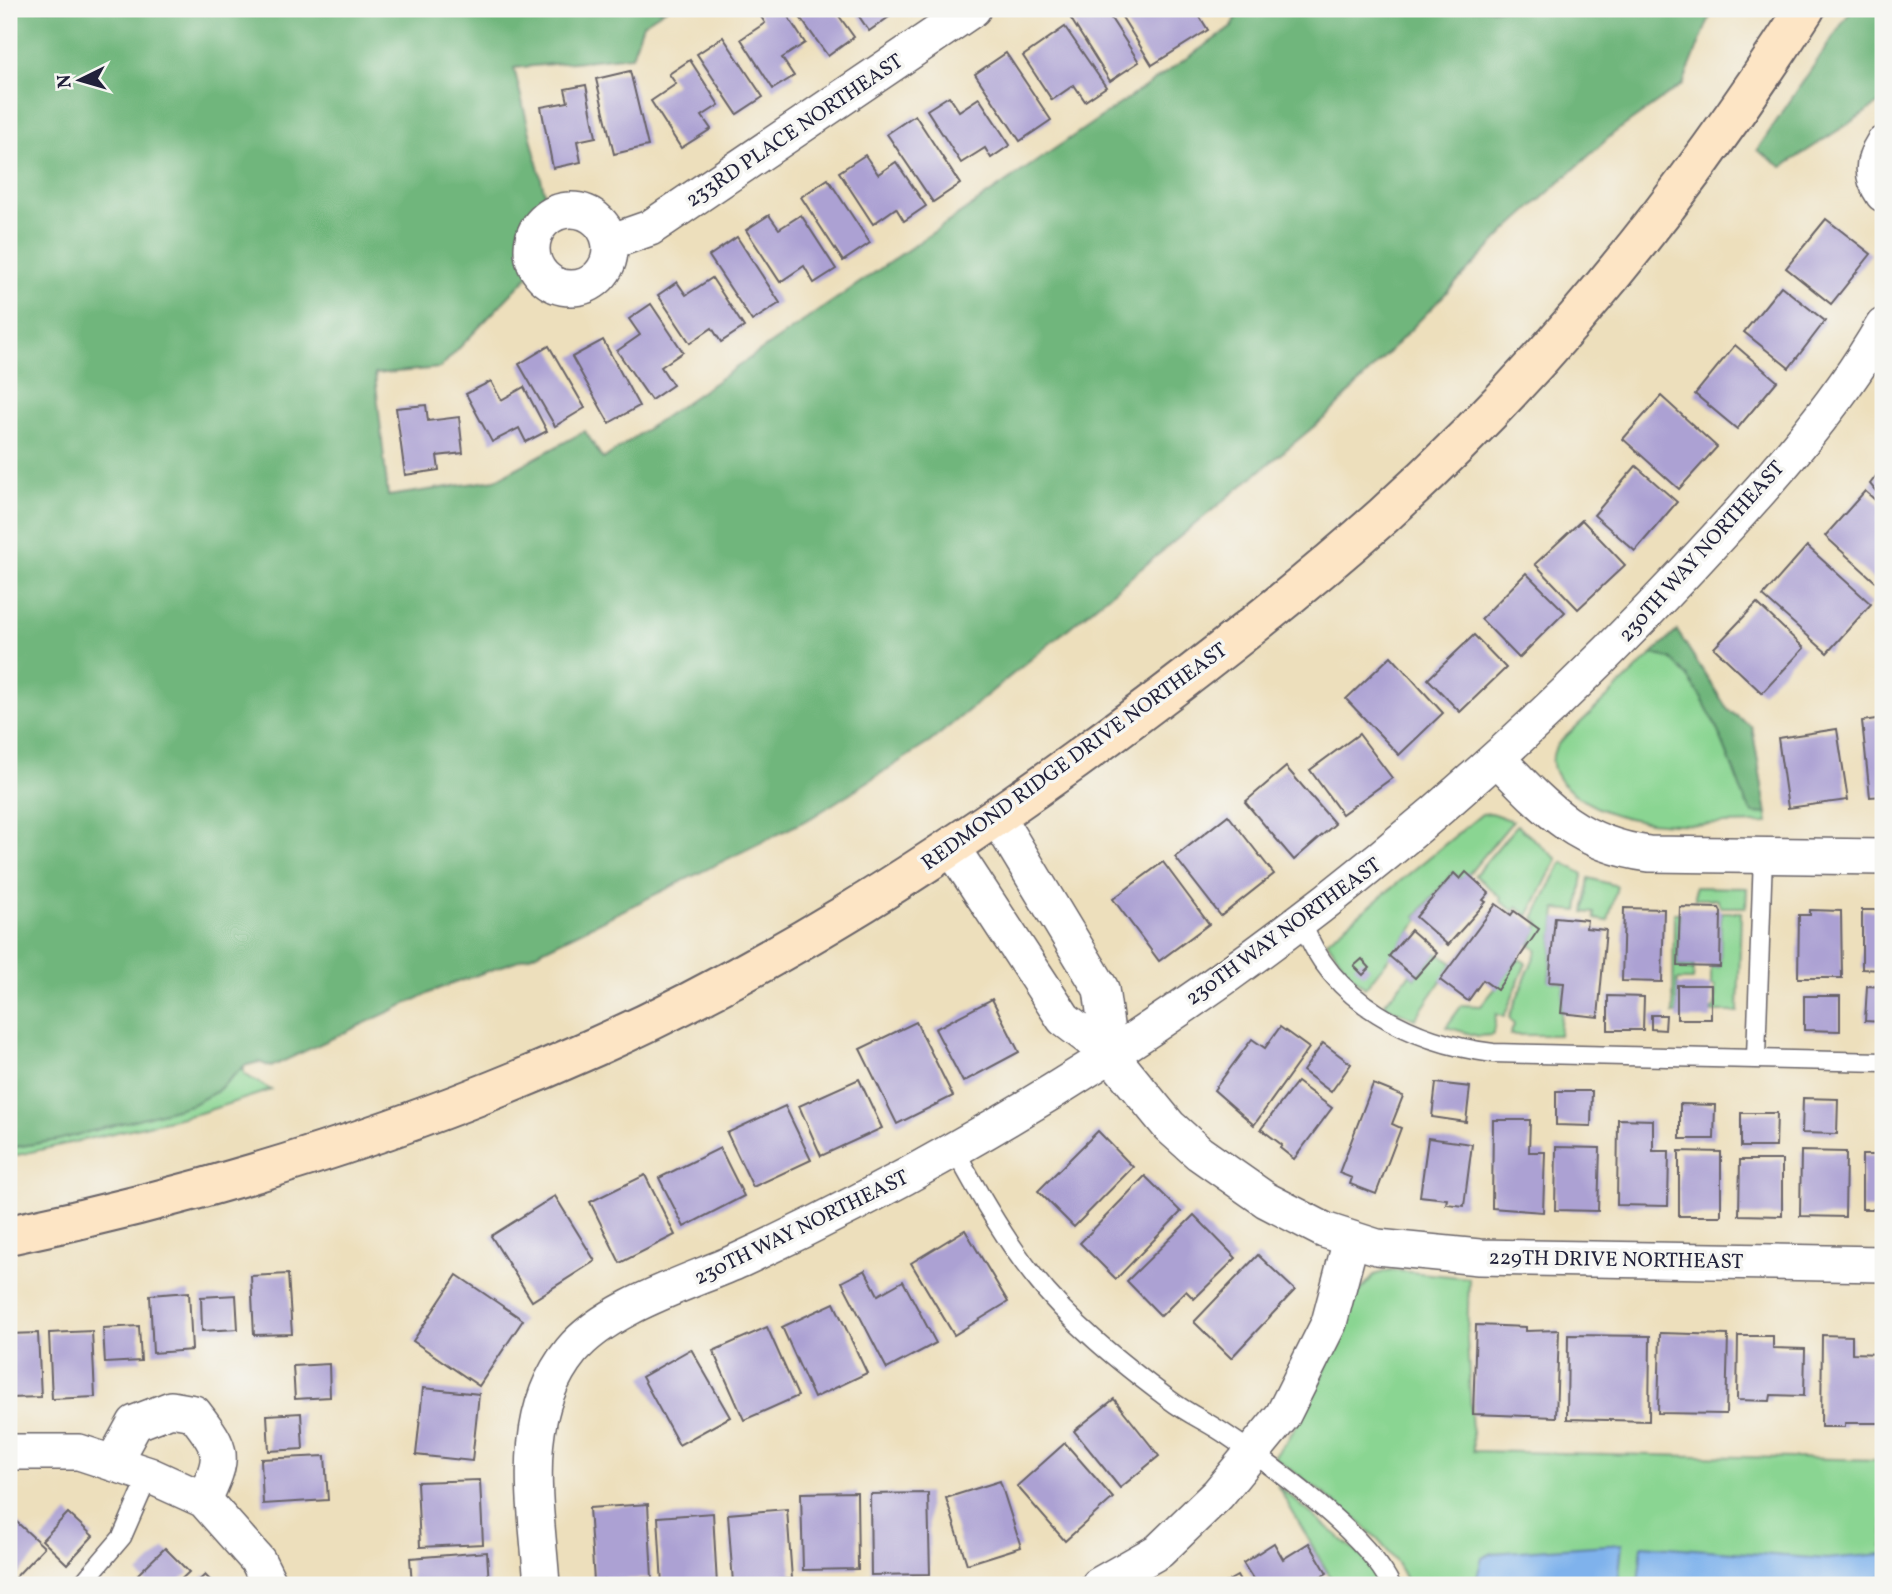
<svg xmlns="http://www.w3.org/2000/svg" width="1892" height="1594" font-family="Vollkorn,serif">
<rect width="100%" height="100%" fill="#f6f6f2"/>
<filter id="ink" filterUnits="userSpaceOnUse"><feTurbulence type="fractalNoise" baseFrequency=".0143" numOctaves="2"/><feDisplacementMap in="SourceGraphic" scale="14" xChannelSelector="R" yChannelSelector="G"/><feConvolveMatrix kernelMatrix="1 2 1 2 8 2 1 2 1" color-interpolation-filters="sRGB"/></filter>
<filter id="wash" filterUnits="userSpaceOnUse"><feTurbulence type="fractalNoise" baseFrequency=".00686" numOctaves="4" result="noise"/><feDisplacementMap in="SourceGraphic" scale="28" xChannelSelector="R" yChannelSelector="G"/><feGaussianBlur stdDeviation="1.57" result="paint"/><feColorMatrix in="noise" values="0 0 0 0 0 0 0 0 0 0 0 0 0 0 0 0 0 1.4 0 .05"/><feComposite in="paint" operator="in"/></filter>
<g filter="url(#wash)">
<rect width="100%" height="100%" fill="#eddfbc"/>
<g fill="#8ad592" stroke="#567c66" stroke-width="2">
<path d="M1677,631L1728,710L1752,727L1768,823C1700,823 1614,836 1562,783C1552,771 1549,757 1558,744Z"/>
<polygon points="1491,813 1513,821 1468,875 1460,879 1453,873 1416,916 1419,920 1365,988 1349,972 1327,941 1482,814"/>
<polygon points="1517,825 1557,859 1528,916 1517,907 1514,911 1500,901 1501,898 1475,875"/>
<polygon points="1562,862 1583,874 1578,911 1556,909 1549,981 1564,983 1559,1035 1510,1035 1514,1025 1509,1017 1537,950 1530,945 1540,923 1534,918"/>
<polygon points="1589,878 1617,886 1608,921 1595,919 1594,913 1584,912"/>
<polygon points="1695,887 1747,888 1746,907 1721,907 1717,899 1695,899"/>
<polygon points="1721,912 1741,912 1738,1012 1711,1012 1711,1009 1715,1008 1715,986 1711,985 1711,967 1720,967"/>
<polygon points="1674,913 1680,913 1678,966 1694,967 1693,980 1677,980 1677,1014 1673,1014"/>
<polygon points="1437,953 1453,963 1415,1019 1387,1007 1385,1003 1410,974 1415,978"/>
<polygon points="1519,959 1526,963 1504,1017 1496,1014 1493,1035 1478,1036 1446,1027 1462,1005 1481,1006"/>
<polygon points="244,1066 244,1074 271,1090 200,1113 9,1157 9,1148 58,1140 216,1092"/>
<path d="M1390,1270L1469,1278L1467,1338L1473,1451L1883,1460V1585H1408C1390,1534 1316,1490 1274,1457L1289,1438L1314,1394L1359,1292L1374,1275Z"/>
<polygon points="1277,1485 1372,1565 1386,1585 1335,1585"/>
</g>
<g fill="#6fb67c" stroke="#486c5c" stroke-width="2">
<path d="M9,9H666L643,24L632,56L514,68L550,215C531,229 529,247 536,268L440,368L375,374L388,496L495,480L585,431L603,459L1232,27L1240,9H1713L1683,84L1614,133L1508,229L1328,415L930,742L811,818L530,956L438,989L271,1067L259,1062L244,1066L216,1092L191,1105L58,1140L9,1148Z"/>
<polygon points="1852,9 1883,9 1883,101 1782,167 1757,150"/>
<path d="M1677,631L1728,710L1752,727L1767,814L1753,813L1746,803C1729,759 1708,693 1673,661C1668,656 1659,656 1652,654Z"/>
</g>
<g fill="#7fb2ec" stroke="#506a94" stroke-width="2">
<polygon points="1622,1544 1618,1585 1475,1585 1482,1558 1492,1553"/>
<polygon points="1642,1545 1826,1559 1883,1554 1883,1585 1638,1585"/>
</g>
<g id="blocks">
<g fill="#aca1d3">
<polygon points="756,9 783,9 805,43 782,58 794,76 773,89 741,39 765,23"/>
<polygon points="794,9 834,9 854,37 828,56"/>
<polygon points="854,9 894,9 896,12 869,31"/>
<polygon points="1070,9 1105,9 1139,62 1110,81 1066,11"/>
<polygon points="1117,9 1195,9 1208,30 1152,65"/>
<polygon points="1065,27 1106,87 1085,101 1074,85 1052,100 1023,56"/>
<polygon points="723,37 763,97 737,114 697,54"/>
<polygon points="1006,53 1051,120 1020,141 975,74"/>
<polygon points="690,60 719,105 702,116 711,129 681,148 651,101 676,84 669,74"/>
<polygon points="630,71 648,146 614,154 596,79"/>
<polygon points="586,85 596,137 577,141 581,162 553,168 541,107 568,102 565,89"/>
<polygon points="949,96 959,111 979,98 1010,145 991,158 985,148 961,163 927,110"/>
<polygon points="915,115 960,184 933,202 887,134"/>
<polygon points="865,155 878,174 896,162 926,206 904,221 896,208 873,224 839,172"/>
<polygon points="828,179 870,243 843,261 801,197"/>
<polygon points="769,215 779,229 801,215 836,269 814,283 804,266 780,282 746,230"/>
<polygon points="1826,219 1871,254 1831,304 1786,268"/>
<polygon points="737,237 780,303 752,321 709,256"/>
<polygon points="712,278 744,327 721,342 712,328 690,343 658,295 677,282 686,295"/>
<polygon points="1781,286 1825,321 1789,368 1744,332"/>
<polygon points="651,304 683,352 661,367 673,385 651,400 617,351 640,335 629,319"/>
<polygon points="603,340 639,406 609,423 572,357"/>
<polygon points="1735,345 1777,381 1737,429 1695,394"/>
<polygon points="549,346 585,408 555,426 519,364"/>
<polygon points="491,381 501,400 524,387 547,431 526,442 519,428 492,442 466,394"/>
<polygon points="1661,396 1717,447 1679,489 1623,439"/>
<polygon points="426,405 428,421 459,417 463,453 437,456 439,470 405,475 396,408"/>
<polygon points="1636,466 1677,502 1635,551 1594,515"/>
<polygon points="1883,467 1883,500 1870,484"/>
<polygon points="1865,491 1883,507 1883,582 1880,586 1825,536"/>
<polygon points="1582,520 1625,565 1578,609 1535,564"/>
<polygon points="1807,546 1871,604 1827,653 1763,596"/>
<polygon points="1526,573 1565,612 1519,658 1481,619"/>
<polygon points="1757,603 1804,648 1762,693 1714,648"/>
<polygon points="1474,635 1506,668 1460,712 1428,679"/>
<polygon points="1391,656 1443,713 1399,755 1346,699"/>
<polygon points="1883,718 1883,796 1870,797 1862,721"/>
<polygon points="1837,729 1848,800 1788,808 1778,738"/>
<polygon points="1359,734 1392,778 1342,814 1310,770"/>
<polygon points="1286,767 1335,824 1294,860 1245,802"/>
<polygon points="1228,815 1274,874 1221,916 1175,857"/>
<polygon points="1163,862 1209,924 1159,961 1113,899"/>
<polygon points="1466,872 1489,893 1483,900 1486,902 1448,945 1416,917 1454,873 1460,879"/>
<polygon points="1496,904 1511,915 1514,911 1539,929 1497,990 1483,980 1468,1001 1440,980"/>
<polygon points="1680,907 1719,908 1721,912 1720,967 1678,966"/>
<polygon points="1624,908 1664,909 1662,982 1622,981"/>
<polygon points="1810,910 1841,911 1842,978 1798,978 1799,915 1810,915"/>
<polygon points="1862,910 1883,910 1883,970 1862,969"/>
<polygon points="1555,917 1587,920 1586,928 1606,930 1598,1017 1561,1013 1564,983 1549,982"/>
<polygon points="1411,930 1437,953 1415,978 1389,956"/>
<polygon points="1362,959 1370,968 1363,975 1354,966"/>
<rect x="1677" y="985" width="34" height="34"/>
<polygon points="1867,986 1883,987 1883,1022 1865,1021"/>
<polygon points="1608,996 1644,997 1643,1030 1608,1030"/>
<polygon points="1804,996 1840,996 1840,1031 1804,1030"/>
<polygon points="992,999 1019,1052 963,1082 935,1029"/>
<polygon points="1651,1015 1666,1015 1665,1030 1651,1029"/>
<polygon points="916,1022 953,1096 897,1124 860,1049"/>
<polygon points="1280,1027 1309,1048 1254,1125 1214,1090 1252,1039 1265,1048"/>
<polygon points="1323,1043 1351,1064 1331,1092 1303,1071"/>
<polygon points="859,1079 882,1128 821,1156 799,1106"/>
<polygon points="1297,1082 1332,1108 1294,1159 1280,1148 1282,1145 1261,1129"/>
<polygon points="1436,1083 1470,1087 1466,1122 1432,1117"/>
<polygon points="1373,1084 1403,1096 1392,1124 1401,1128 1376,1194 1350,1184 1352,1178 1339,1173"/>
<polygon points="1556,1091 1592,1091 1591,1126 1556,1125"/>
<polygon points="1803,1098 1838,1099 1837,1134 1802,1133"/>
<polygon points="1680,1104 1715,1105 1714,1139 1680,1139"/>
<polygon points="785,1106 811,1160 753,1187 727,1133"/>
<polygon points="1741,1113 1777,1113 1776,1147 1741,1147"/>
<polygon points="1618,1119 1653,1120 1653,1151 1669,1151 1668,1206 1617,1205"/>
<polygon points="1493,1120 1530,1120 1529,1152 1545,1152 1543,1212 1492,1208"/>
<polygon points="1879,1126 1883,1126 1883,1209 1862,1209 1862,1155 1879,1155"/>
<polygon points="1098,1131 1133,1167 1074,1227 1038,1191"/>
<polygon points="1428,1138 1472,1144 1464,1206 1446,1204 1447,1199 1420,1196"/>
<polygon points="1556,1147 1600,1148 1598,1211 1555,1210"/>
<polygon points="720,1148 744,1196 684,1227 659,1178"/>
<polygon points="1679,1151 1721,1152 1721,1216 1679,1216"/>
<polygon points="1801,1151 1846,1152 1845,1217 1800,1216"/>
<polygon points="1740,1160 1782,1160 1782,1216 1739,1215"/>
<polygon points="645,1175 675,1235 620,1263 590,1202"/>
<polygon points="1145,1176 1181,1212 1116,1279 1080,1243"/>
<polygon points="555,1196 595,1261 532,1301 491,1236"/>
<polygon points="1194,1215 1236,1258 1194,1299 1186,1291 1161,1316 1127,1281"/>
<polygon points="965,1230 1008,1302 954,1335 911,1263"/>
<polygon points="1258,1255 1295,1290 1231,1358 1194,1322"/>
<polygon points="865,1270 878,1295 903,1281 936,1343 887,1369 842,1282"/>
<polygon points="288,1274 292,1334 254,1335 251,1276"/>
<polygon points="457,1275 523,1320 479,1386 413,1341"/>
<polygon points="189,1292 192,1350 153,1353 150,1295"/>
<polygon points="236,1295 238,1329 202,1331 201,1297"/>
<polygon points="834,1303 867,1373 814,1398 782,1327"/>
<polygon points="1476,1325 1526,1327 1526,1331 1559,1330 1556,1417 1473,1414"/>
<polygon points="139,1326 141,1361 105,1363 103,1328"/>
<polygon points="767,1327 798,1396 744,1420 713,1351"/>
<polygon points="92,1331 95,1397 52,1399 49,1333"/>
<polygon points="38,1333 41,1397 9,1398 9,1334"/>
<polygon points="1660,1333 1728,1335 1726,1414 1658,1413"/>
<polygon points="1568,1335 1650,1336 1649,1421 1567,1419"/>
<polygon points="1822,1335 1852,1336 1852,1353 1882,1354 1881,1423 1845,1423 1845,1427 1821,1427"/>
<polygon points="1738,1336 1773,1336 1773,1348 1805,1349 1804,1396 1771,1395 1770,1401 1737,1400"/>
<polygon points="691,1349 730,1417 679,1445 642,1377"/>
<polygon points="329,1364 330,1397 295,1399 293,1366"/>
<polygon points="423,1388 479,1394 472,1461 416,1455"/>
<polygon points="1114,1399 1159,1456 1120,1488 1074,1431"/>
<polygon points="301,1413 303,1449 269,1451 267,1415"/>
<polygon points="1065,1443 1113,1498 1065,1541 1017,1486"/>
<polygon points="325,1456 328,1500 263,1504 261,1459"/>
<polygon points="480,1480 483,1544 420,1547 417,1482"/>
<polygon points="1000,1481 1021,1547 967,1564 946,1498"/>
<polygon points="857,1492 858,1569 803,1570 801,1493"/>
<polygon points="928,1493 930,1574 871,1575 870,1494"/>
<polygon points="648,1504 652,1578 594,1581 589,1508"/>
<polygon points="787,1509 792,1579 733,1583 728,1514"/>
<polygon points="68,1513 93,1536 67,1564 42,1540"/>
<polygon points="713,1513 717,1585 662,1585 658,1517"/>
<polygon points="9,1515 44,1547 11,1582 9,1581"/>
<polygon points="1274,1543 1283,1559 1309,1543 1327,1573 1308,1585 1257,1585 1243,1563"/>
<polygon points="165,1548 189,1572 175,1585 149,1585 138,1574"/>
<polygon points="487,1552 489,1585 412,1585 410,1558"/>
<polygon points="205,1575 215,1585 194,1585"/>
<polygon points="1237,1576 1242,1585 1221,1585"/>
</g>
</g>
</g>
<g filter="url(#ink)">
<use href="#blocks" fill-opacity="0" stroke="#696468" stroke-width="2"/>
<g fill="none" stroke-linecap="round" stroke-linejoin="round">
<g stroke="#696468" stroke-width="21">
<g id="lane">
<path d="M1302,922C1331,1002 1412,1043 1493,1053L1883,1062"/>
<polyline points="1756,1057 1763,855"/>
<path d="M955,1150C978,1193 1003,1237 1033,1275C1070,1323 1122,1364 1170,1400C1188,1414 1210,1423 1228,1436C1275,1467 1368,1536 1391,1585"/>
<polyline points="81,1585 122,1537 149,1475"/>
</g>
</g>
<g stroke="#696468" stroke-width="38">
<g id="street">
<path d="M1883,144C1872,161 1871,177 1883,194"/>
<circle cx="571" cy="249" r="39"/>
<polyline points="610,242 650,228 973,9"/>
<path d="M1498,759C1546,809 1577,844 1649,854L1883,857"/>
<polyline points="997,817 1101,989 1110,1054"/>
<polyline points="952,848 1064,1019 1110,1054 1169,1126 1199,1153 1266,1200 1324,1230 1377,1247 1479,1257 1883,1264"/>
<polyline points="9,1452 79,1452 149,1475 204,1500 258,1561 270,1585"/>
<path d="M113,1463L135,1423L171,1409L194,1413C225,1453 224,1455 204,1500"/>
<path d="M542,1585C537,1507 517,1417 571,1351C607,1307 688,1283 740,1260C813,1226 885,1189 955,1149C1231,993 1474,799 1689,568C1759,493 1832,414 1883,326"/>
<polyline points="1099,1585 1159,1551 1218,1494 1283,1415 1329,1323 1351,1240"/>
</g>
</g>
<g stroke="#696468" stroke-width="42">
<path id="secondary" d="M9,1235C210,1193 408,1131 595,1047C765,971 925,869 1076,760C1182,683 1285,603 1383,516C1546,369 1687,193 1805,9"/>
</g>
<use href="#lane" stroke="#fff" stroke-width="18"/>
<use href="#street" stroke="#fff" stroke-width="35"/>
<use href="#secondary" stroke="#fde5c5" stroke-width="38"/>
</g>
</g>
<g text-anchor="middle" stroke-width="7" stroke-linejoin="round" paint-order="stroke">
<g font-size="21" fill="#22223b" stroke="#f6f6f2">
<text transform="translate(794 130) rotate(-34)" y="7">233RD PLACE NORTHEAST</text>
<text transform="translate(1701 551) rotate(-48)" y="7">230TH WAY NORTHEAST</text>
<text transform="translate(1074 756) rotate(-36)" y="7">REDMOND RIDGE DRIVE NORTHEAST</text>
<text transform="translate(1283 931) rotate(-36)" y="7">230TH WAY NORTHEAST</text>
<text transform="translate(801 1227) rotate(-26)" y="7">230TH WAY NORTHEAST</text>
<text transform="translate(1616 1259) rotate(1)" y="7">229TH DRIVE NORTHEAST</text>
</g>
</g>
<rect width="1892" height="1594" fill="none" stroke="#f6f6f2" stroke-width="35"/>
<g transform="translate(80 80) rotate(265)" stroke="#f6f6f2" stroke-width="5" paint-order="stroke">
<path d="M0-5L12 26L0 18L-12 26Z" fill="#22223b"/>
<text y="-10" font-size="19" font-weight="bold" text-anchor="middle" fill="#22223b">N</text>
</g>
</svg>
